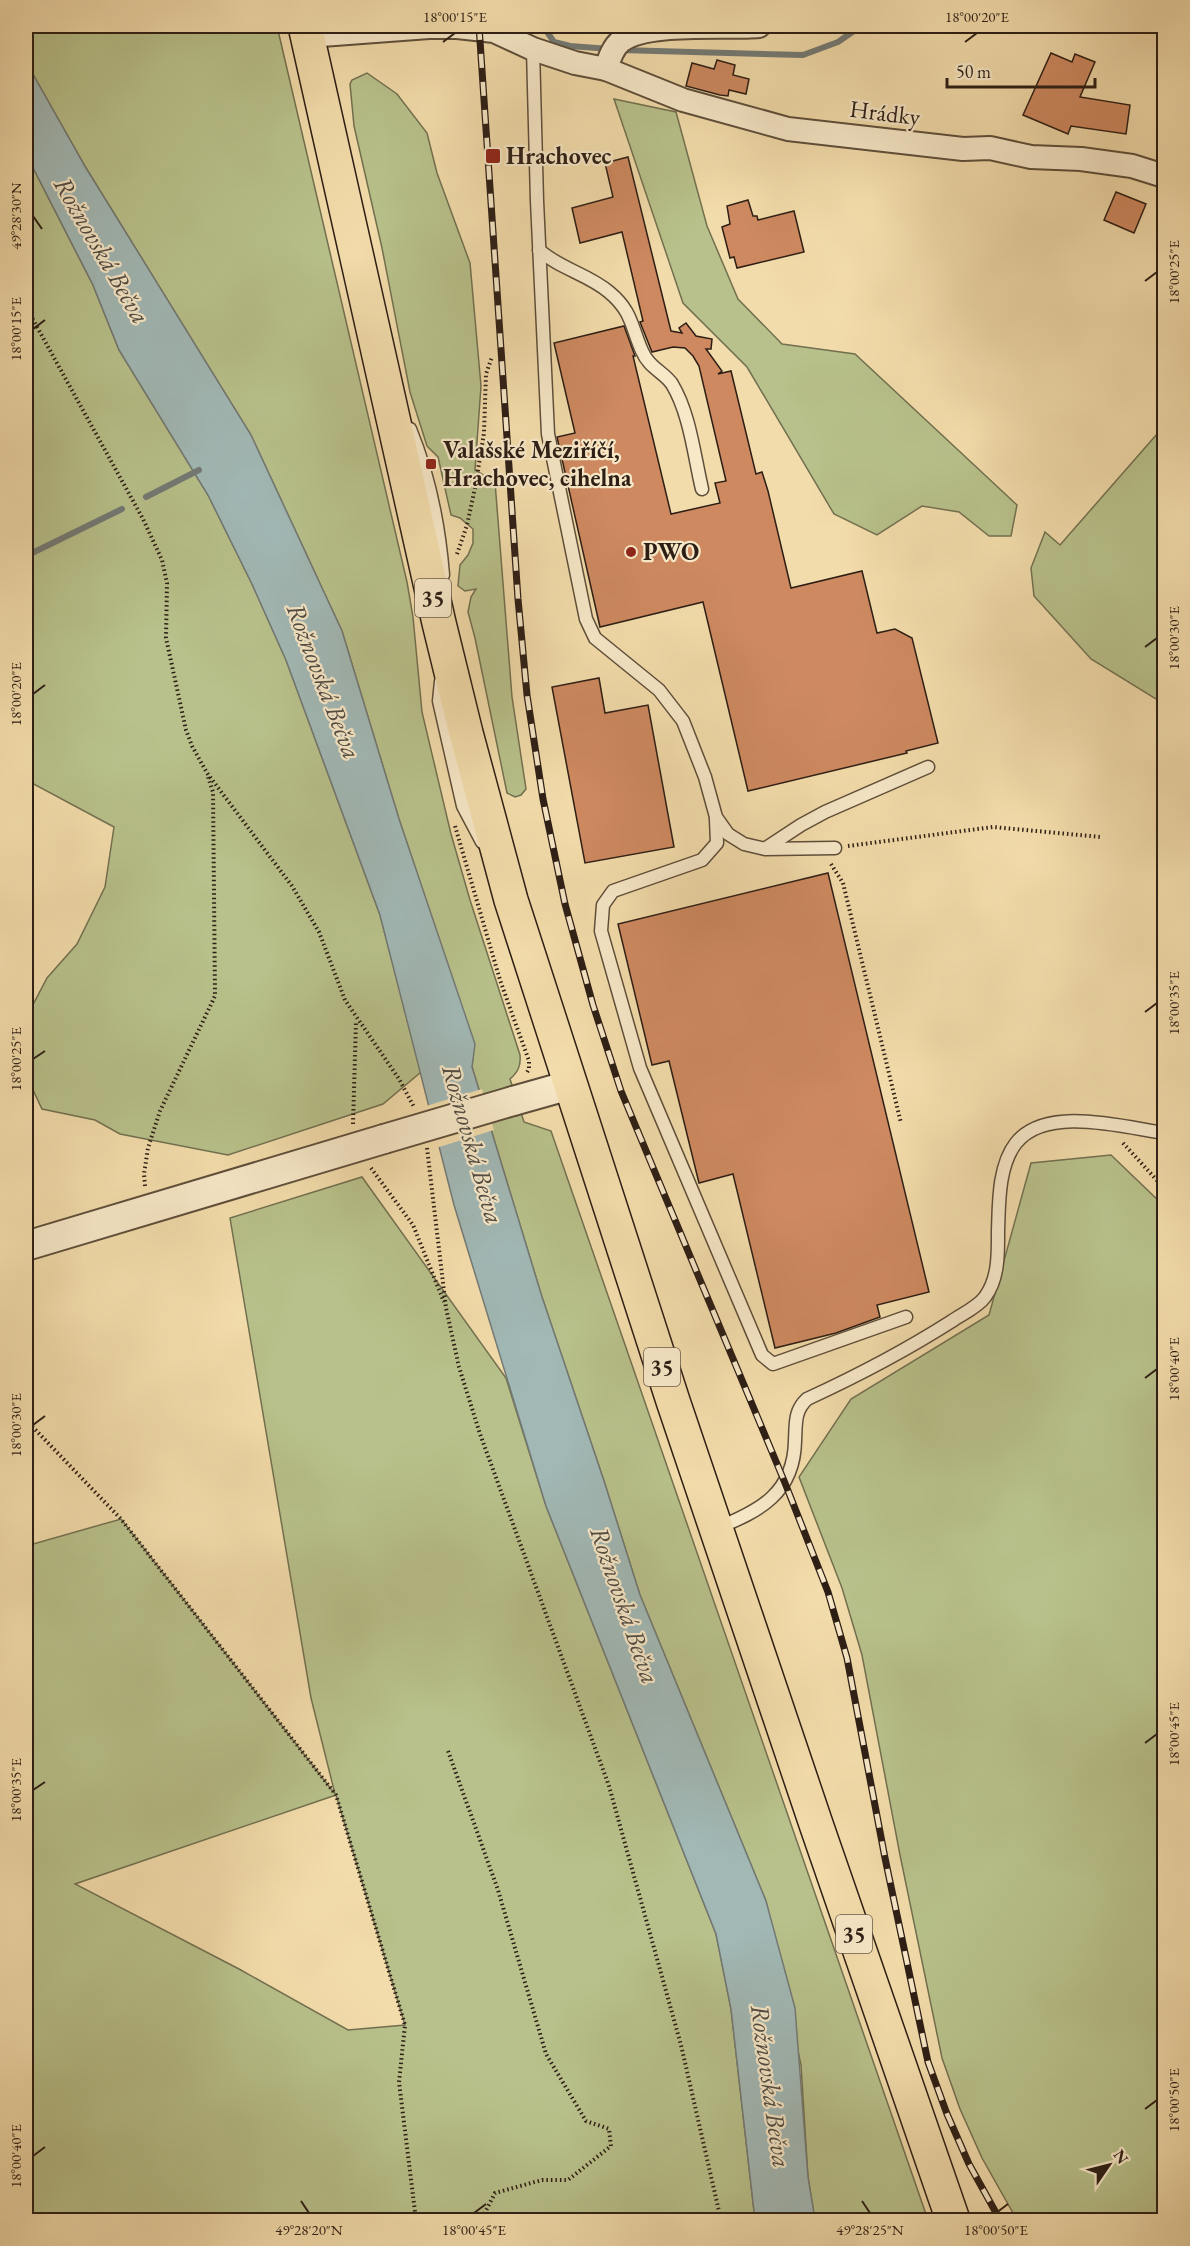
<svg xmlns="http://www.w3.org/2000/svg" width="1190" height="2246" font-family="'EB Garamond',serif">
<rect width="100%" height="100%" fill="#f3dcab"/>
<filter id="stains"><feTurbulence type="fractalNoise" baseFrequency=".00333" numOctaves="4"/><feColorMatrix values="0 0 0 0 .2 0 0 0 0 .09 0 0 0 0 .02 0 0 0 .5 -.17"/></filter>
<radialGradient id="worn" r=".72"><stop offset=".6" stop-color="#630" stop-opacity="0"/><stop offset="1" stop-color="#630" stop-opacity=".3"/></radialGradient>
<g fill="#b8c18b" stroke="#727050" stroke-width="1.5" fill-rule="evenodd">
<path d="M26,26H277L407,582L413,617L422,712L451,834L470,900L520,1055C521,1066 518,1072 510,1079L524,1122L551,1131L928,2220H815L808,2177L801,2065L766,1901L640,1595L604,1481L542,1297L472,1067L474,1044L399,819L342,631L251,435L86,168L26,62Z"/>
<polygon points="367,73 397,94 427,133 437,173 470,263 481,386 475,470 495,482 512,697 526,789 521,795 515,797 507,793 475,638 468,612 471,597 476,589 465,591 458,586 460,565 468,555 473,543 473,529 460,518 451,515 438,457 427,446 410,392 382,248 354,126 350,84 352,80"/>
<polygon points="614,99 676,112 707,226 738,299 782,344 855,354 1017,505 1011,536 989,536 959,512 922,506 877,535 834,514 747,367 683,303"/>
<polygon points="26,154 93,285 119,350 208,495 252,584 286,660 380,915 421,1072 383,1104 228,1155 120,1134 95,1120 42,1109 26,1075 26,1018 47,978 77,944 105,887 114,827 32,783 26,786"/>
<polygon points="1164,426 1164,704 1091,659 1034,596 1031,568 1045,532 1060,545"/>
<polygon points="1111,1155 1160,1202 1164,1199 1164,2220 1017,2220 982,2158 960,2109 942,2058 900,1855 862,1655 842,1588 799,1477 851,1399 989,1315 1031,1163"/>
<path d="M362,1177L506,1378L546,1506L716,1934L731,2009L755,2220H26V1546L121,1519L335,1794L311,1698L230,1218ZM336,1795L405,2025L348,2030L239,1969L75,1884Z"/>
</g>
<polygon fill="#a1b8b5" stroke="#737a75" stroke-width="1.5" points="26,62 86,168 251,435 342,631 399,819 475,1044 472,1067 542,1297 604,1481 640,1595 766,1901 795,2008 808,2177 815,2220 755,2220 731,2009 716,1934 546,1506 454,1205 380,915 286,660 252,584 208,495 119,350 93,285 26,154"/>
<polygon fill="#f3dcab" points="482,1089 494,1130 436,1148 426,1106"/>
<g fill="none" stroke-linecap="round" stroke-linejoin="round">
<g stroke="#737a75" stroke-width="6">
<polyline points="543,26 554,42 570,46 610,49"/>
<polyline points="620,50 803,55 838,42 861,26"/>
<polyline points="146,497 199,470"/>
<polyline points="26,556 122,509"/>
<polyline points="26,2039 26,2061"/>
</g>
</g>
<g fill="#ce8960" stroke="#2d1e15" stroke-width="1.5">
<polygon points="1051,53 1072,62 1075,54 1095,62 1080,97 1130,105 1126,134 1071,126 1068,134 1023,115"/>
<polygon points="717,60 735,65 733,75 749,79 746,94 729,90 728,96 720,95 686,86 692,63 714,69"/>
<polygon points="628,157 671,331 682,333 679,328 686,323 696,336 712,339 711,349 706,349 722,371 718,374 731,371 756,474 762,472 768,491 791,588 862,571 877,633 895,629 912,638 938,743 906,751 907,753 748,791 703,602 600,627 557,437 575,433 554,343 624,326 635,356 633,356 671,514 720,503 715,483 726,481 699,366 693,356 685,348 673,347 652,352 640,322 643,321 622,232 580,243 572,208 613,197 605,163"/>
<polygon points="1116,192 1146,204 1134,233 1104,220"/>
<polygon points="748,200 753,216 757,216 758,220 794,211 804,252 737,268 734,257 730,258 722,227 730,224 727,206"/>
<polygon points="599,678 605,713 648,705 674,847 585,863 552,687"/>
<polygon points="828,873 929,1292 877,1305 880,1317 836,1333 775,1348 733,1174 699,1183 669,1061 652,1065 618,924"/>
</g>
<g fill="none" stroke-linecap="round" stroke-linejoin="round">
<g stroke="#5e4e3a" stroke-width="15">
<g id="service">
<polyline points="533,49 537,201 548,434 586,619 595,638 659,690 683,721 705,777 716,817 728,834 744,844 765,849 835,848"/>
<path d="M539,250C560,269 588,274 609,292C632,311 631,326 642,351C649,368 664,372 672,384C690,414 694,455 702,489"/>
<path d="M410,429C429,475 439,525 443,575"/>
<polyline points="441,681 439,701 463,806 482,842"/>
<polyline points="716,819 717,843 702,860 613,891 603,905 601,931 640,1068 762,1355 773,1364 906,1317"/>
<polyline points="766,848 801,825 825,812 928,767"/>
<path d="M717,1528C760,1511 794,1493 795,1441C796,1424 794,1411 807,1399C857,1376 905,1351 952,1321C962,1314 978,1307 985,1297C999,1278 998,1253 998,1231C999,1204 998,1166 1016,1143C1046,1105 1123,1127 1164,1133"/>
</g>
</g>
<g stroke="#5e4e3a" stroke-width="26">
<g id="minor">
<polyline points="308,36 429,27 457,27 494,31 533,49 575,63 606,69 683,100 788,129 963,149 990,148 1031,157 1081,159 1132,166 1164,176"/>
<path d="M606,69C609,59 613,47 621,41C646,21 726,29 759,26"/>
</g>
</g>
<g stroke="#5e4e3a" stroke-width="32">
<g id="tertiary">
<polyline points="513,1101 570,1085"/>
<polyline points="26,1246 384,1139"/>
</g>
</g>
<g stroke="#2d1e15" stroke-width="36">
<polyline id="primary" points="305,26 439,623 466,733 511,900 673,1401 817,1827 953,2220"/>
</g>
<g stroke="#2d1e15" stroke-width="4" stroke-dasharray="1.5 3" stroke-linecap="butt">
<polyline points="26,307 143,519 162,560 167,583 166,638 186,730 192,746 207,773 292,886 319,932 345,1000 399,1079 414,1107"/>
<polyline points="457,554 467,525 475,488 484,433 486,374 492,357"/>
<polyline points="455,826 500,980 529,1061 529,1069 526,1074"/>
<polyline points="848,846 993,827 1101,837"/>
<polyline points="831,864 843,883 901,1123"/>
<polyline points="353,1124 356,1021"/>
<polyline points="1123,1143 1164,1188"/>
<polyline points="427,1148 446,1308 459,1367 480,1434 609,1786 681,2045 721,2220"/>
<polyline points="371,1168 413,1225 444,1302"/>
<polyline points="145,1186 144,1174 148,1148 160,1111 215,996 213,792 208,777"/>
<polyline points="26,1420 121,1519 336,1795 405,2025 399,2082 416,2220"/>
<polyline points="448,1751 498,1890 546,2054 586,2121 609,2129 611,2146 568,2180 542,2180 495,2193 481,2220"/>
</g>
<use href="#service" stroke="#f7e8c8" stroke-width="12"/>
<use href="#minor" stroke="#f7e8c8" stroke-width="22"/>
<use href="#tertiary" stroke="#f7e8c8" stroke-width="28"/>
<use href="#primary" stroke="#f3dcab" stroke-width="33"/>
<g stroke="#2d1e15" stroke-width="7">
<polyline id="rail" points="479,26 518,599 527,695 543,799 565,904 593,1005 621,1091 785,1483 828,1592 847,1658 885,1858 928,2062 947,2114 969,2164 1000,2220"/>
</g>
<use href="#rail" stroke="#f7e8c8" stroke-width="4.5" stroke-dasharray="14" stroke-linecap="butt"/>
<g stroke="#5e4e3a" stroke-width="32" stroke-linecap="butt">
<polyline id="tertiary-bridge" points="384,1139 513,1101"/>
</g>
<use href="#tertiary-bridge" stroke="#f7e8c8" stroke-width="28"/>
</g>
<path fill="none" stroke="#2d1e15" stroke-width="2" d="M443,42L455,33M965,42L977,33M33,216L42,229M1145,281L1157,272M33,329L45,320M1145,647L1157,638M33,694L45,685M1145,1012L1157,1003M33,1059L45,1051M1145,1378L1157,1369M33,1425L45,1416M1145,1743L1157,1734M33,1790L45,1782M1145,2109L1157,2100M33,2156L45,2147M301,2201L309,2213M862,2201L870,2213M474,2213L486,2204M996,2213L1008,2204"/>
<g fill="#8f2418" stroke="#f7e8c8" stroke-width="2">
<rect x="485" y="148" width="16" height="16" rx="3"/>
<rect x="425" y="458" width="12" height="12" rx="3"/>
<circle cx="631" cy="552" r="6"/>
</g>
<g text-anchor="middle" stroke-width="4.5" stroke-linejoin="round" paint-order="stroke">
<g fill="#f7e8c8" stroke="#6a5b4b" stroke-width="1.5">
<rect x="415" y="579" width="36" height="38" rx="4.5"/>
<rect x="644" y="1348" width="36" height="38" rx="4.5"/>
<rect x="836" y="1915" width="36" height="38" rx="4.5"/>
</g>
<g font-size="22" font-weight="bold" fill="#2d1e15">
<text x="433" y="606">35</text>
<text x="662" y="1375">35</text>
<text x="854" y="1942">35</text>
</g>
<g font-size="24" fill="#2d1e15" stroke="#f7e8c8">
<text transform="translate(885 113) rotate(7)" y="8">Hrádky</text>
</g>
<g font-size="24" font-weight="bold" fill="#2d1e15" stroke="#f7e8c8" text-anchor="start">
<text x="506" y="164">Hrachovec</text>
<text x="443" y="458">Valašské Meziříčí,<tspan x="443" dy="28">Hrachovec, cihelna</tspan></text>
<text x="643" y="560">PWO</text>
</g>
<g font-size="26" font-style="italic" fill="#504c45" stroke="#f7e8c8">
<text transform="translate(102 250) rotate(60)" y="9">Rožnovská Bečva</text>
<text transform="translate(324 681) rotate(69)" y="9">Rožnovská Bečva</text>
<text transform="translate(473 1144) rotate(74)" y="9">Rožnovská Bečva</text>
<text transform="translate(625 1605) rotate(71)" y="9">Rožnovská Bečva</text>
<text transform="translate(771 2086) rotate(82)" y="9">Rožnovská Bečva</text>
</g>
</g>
<rect width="1190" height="2246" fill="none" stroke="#f3dcab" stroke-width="66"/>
<g transform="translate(1109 2165) rotate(55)" stroke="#f7e8c8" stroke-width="4.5" paint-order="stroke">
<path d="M0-4.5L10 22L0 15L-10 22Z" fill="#2d1e15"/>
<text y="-9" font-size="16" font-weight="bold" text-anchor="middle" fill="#2d1e15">N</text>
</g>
<path d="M947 78v9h148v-9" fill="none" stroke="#2d1e15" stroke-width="3"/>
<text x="956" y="78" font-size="18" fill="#2d1e15" stroke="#f7e8c8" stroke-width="4.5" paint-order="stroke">50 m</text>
<rect x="33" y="33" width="1124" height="2180" fill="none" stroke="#2d1e15" stroke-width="2"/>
<g font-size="15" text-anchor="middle" fill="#2d1e15">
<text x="455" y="22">18°00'15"E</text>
<text x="977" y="22">18°00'20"E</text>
<text transform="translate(16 216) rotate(-90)" y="5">49°28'30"N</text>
<text transform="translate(1174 272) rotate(-90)" y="5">18°00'25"E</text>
<text transform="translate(16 329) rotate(-90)" y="5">18°00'15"E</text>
<text transform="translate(1174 638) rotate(-90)" y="5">18°00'30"E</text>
<text transform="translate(16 694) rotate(-90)" y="5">18°00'20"E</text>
<text transform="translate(1174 1003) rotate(-90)" y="5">18°00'35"E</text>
<text transform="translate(16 1059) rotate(-90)" y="5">18°00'25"E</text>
<text transform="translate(1174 1369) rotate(-90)" y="5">18°00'40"E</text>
<text transform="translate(16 1425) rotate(-90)" y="5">18°00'30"E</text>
<text transform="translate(1174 1734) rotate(-90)" y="5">18°00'45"E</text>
<text transform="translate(16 1790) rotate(-90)" y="5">18°00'35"E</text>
<text transform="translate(1174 2100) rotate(-90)" y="5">18°00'50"E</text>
<text transform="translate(16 2156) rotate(-90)" y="5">18°00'40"E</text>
<text x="309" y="2235">49°28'20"N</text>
<text x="474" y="2235">18°00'45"E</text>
<text x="870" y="2235">49°28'25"N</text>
<text x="996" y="2235">18°00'50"E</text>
</g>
<rect width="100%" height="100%" filter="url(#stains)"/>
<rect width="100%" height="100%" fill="url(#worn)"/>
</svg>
